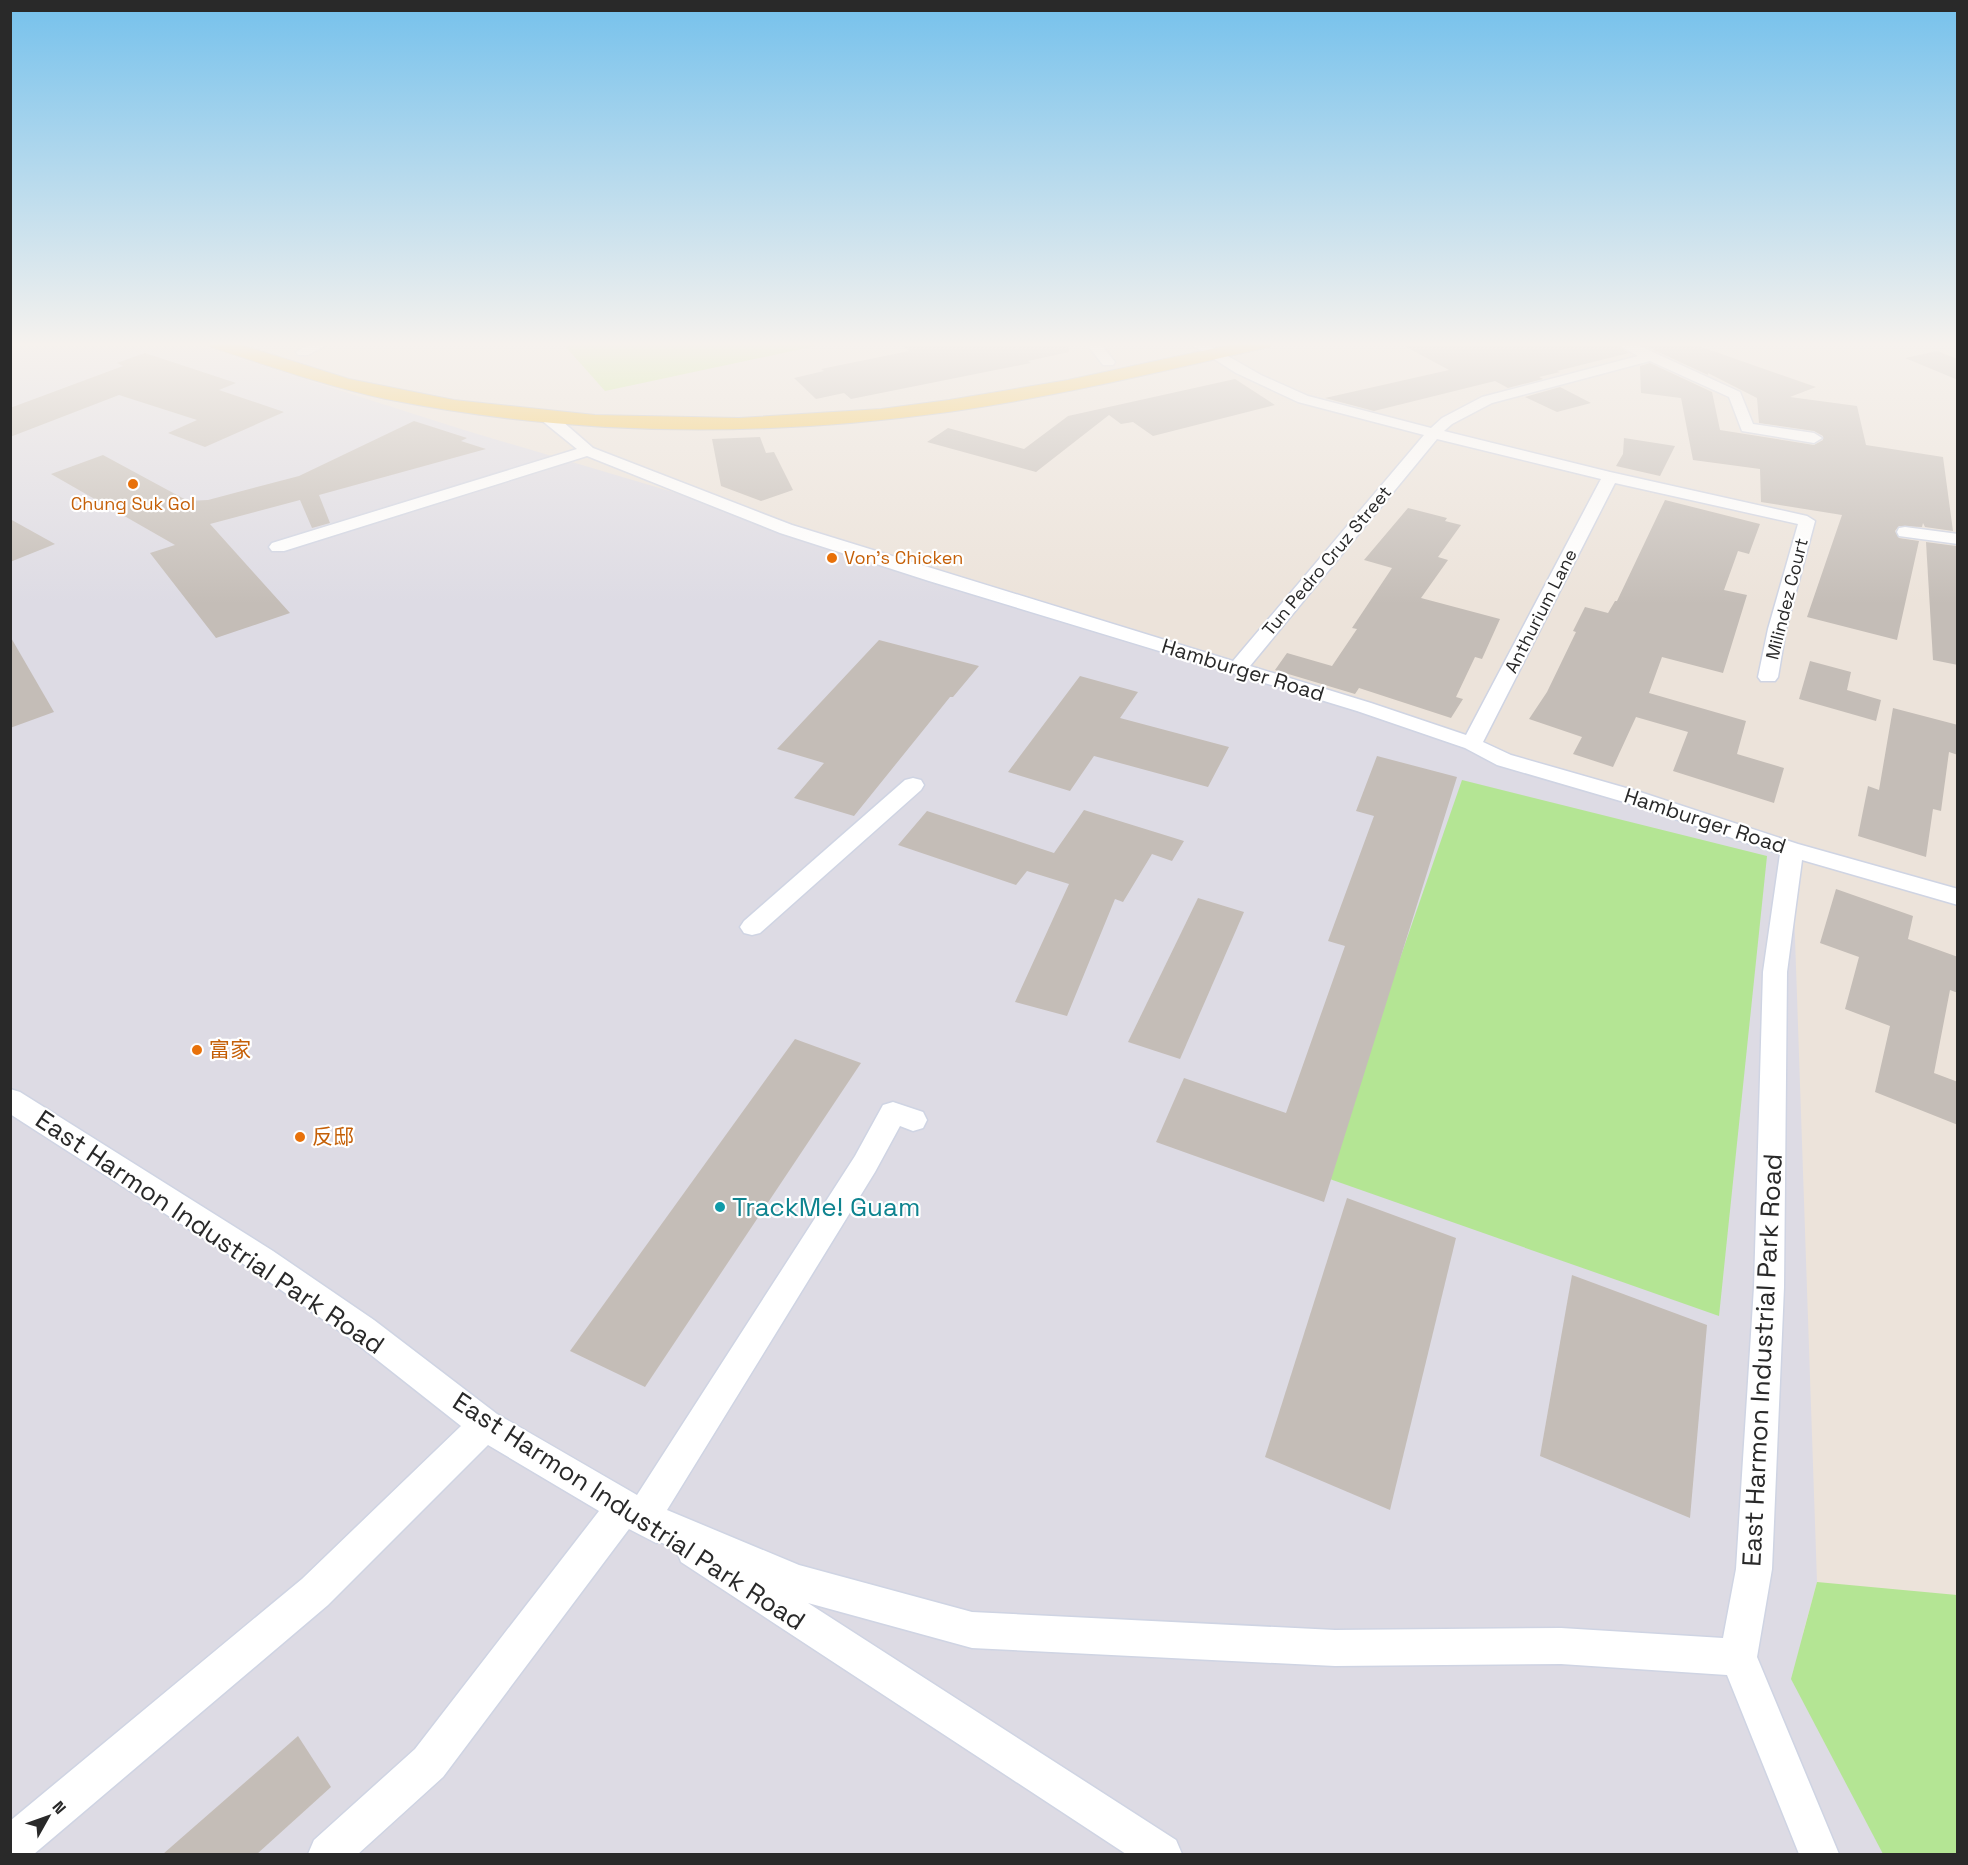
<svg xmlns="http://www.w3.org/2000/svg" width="1968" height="1865" font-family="'Space Grotesk','Noto Sans SC',sans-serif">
<rect width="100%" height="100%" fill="#ece3da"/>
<polygon fill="#dddbe4" points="11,343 191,343 464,430 730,509 1238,668 1792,850 1817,1582 1803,1633 1900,1854 11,1854"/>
<g fill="#b4e594">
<polygon points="1462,780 1767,856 1719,1316 1324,1177"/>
<polygon points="1817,1582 1957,1595 1957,1854 1883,1854 1791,1679"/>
</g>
<polygon fill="#caec8f" points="578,343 812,343 816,346 605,391 565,346"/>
<g fill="#c4bdb7">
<polygon points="900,343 1068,343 1069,352 1028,361 1031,363 851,399 844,393 816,399 794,378 824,371 821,369 909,351"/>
<polygon points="1399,343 1613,343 1629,353 1557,371 1560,372 1539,377 1543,379 1508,388 1495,381 1374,411 1325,398 1449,370"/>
<polygon points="1639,343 1690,343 1816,387 1790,397 1857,406 1866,445 1943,457 1953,531 1925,527 1923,523 1922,527 1899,526 1895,531 1899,538 1919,541 1897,640 1807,617 1842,515 1761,502 1760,469 1693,460 1681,398 1641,393 1640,366 1650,363 1712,392 1720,430 1814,445 1823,440 1823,436 1814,431 1759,423 1757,398 1708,373 1708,375"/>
<polygon points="1937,351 1958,359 1958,380 1905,358"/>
<polygon points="145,353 236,383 219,390 284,412 205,447 168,433 197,420 119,395 10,437 10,408 123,366 117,363"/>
<polygon points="1235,379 1275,405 1153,436 1133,422 1121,424 1109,415 1036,472 927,442 948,428 1024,449 1068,416"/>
<polygon points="1560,387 1591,403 1557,412 1525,397"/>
<polygon points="414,421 467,438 461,441 486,449 319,495 330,523 312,528 300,500 210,524 290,613 216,638 150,553 175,545 51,474 103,455 188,501 208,500 299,476"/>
<polygon points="760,437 766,453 774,452 793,490 761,501 721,486 712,439"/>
<polygon points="1624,438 1675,446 1660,476 1616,466 1623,454"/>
<polygon points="1665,500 1760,524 1749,554 1738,551 1724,590 1747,595 1723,673 1662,657 1649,693 1746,721 1737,754 1784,768 1774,803 1673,771 1688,732 1636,717 1613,767 1573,754 1582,737 1529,719 1547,692 1576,632 1573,631 1585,607 1608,613 1615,601 1617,601"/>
<polygon points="1408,508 1447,518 1445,521 1461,525 1438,557 1448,560 1421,598 1500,619 1482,659 1475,657 1456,697 1463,699 1451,718 1359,688 1355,694 1275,670 1287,653 1332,666 1357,629 1352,628 1392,568 1364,560"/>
<polygon points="10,519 55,544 10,562"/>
<polygon points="1926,542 1956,546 1958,665 1933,660"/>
<polygon points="10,636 54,712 10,728"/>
<polygon points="879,640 979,666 953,697 950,697 854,816 794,798 824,763 777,749"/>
<polygon points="1810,661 1851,672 1847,690 1881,700 1876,721 1799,699"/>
<polygon points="1080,676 1138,692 1120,718 1229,747 1208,787 1094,756 1070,791 1008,772"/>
<polygon points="1893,708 1958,725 1958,755 1949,752 1941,811 1933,809 1926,857 1858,836 1868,786 1879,790"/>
<polygon points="1377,756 1457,777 1324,1202 1156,1142 1184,1078 1286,1113 1345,946 1328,941 1374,816 1356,811"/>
<polygon points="1084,810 1184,841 1172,861 1152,854 1123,902 1115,899 1067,1016 1015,1002 1069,884 1027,871 1016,885 898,845 927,811 1054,853"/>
<polygon points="1836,889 1913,916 1908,939 1958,957 1958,993 1950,990 1934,1073 1958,1082 1958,1125 1875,1092 1890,1026 1845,1009 1859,957 1820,943"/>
<polygon points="1198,898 1244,912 1180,1059 1128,1042"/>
<polygon points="795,1039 861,1063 645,1387 570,1351"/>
<polygon points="1347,1198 1456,1238 1390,1510 1265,1457"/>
<polygon points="1572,1275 1707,1325 1690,1518 1540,1456"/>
<polygon points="298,1736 331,1787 257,1854 163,1854"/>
</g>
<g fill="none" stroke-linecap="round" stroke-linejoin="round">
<g stroke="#cfd4e3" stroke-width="3">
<g id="minor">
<polygon points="312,343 330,343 308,355 298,355 296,352"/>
<polygon points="1086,343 1100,343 1115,362 1113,365 1103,365"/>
<path d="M1189,343H1205L1261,375L1308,396L1431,428L1442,418L1482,397L1638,356L1615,343H1633L1740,392L1753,424L1814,433L1822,438L1814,443L1742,431L1729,397L1650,361L1492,403L1452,424L1444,431L1610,472L1807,516L1815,521L1786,629L1778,677L1775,681H1761L1758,677L1768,629L1798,524L1615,483L1483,742L1511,755L1640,792L1798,844L1958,889V905L1802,860L1787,972L1784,1287L1772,1569L1757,1657L1839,1854H1799L1727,1675L1561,1664L1335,1666L972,1648L808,1603L1176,1840L1182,1854H1126L681,1562L676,1549L660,1542L656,1543L629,1529L443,1777L358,1854H308L314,1840L415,1749L599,1511L488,1445L328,1605L34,1854H10V1821L302,1579L461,1426L352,1340L251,1269L10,1114V1089L20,1092L273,1251L374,1320L497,1414L637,1495L855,1156L883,1105L893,1102L923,1112L927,1120L923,1128L913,1131L900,1126L875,1172L667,1510L799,1565L972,1612L1335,1630L1561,1628L1723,1638L1736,1569L1754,1287L1763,972L1780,854L1624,802L1497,765L1465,748L1357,711L929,581L780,533L587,456L284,551H272L269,547L272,543L577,449L535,415L542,411L562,421L593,448L792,525L1233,661L1424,435L1298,402L1236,373ZM1437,439L1601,479L1466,735L1371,703L1250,666Z"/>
<polygon points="1905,527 1958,534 1958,544 1899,536 1897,532 1899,528"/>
<polygon points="913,778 921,780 924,785 921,790 760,933 752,935 744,933 740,927 744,921 905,780"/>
</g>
</g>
<g stroke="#c3c3c3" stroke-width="2">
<path id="major" d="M208,343H235L349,379L454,400L595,415L739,418L881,409L949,400L1068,380L1239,343H1273L1270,347L1264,348C1159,372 1054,397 948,412C761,438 571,436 386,399C326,386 269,366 211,347Z"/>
</g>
<use href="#minor" fill="#fff" fill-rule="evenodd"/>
<use href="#major" fill="#f5c756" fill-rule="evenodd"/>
</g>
<linearGradient id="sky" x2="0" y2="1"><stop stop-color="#75c1ec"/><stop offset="0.57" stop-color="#f6f2ee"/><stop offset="1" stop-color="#f6f2ee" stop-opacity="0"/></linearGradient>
<rect width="1968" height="604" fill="url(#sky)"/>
<g fill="#e8710a" stroke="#fff" stroke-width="2">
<circle cx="133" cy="484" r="6"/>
<circle cx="832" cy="558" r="6"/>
<circle cx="197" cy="1050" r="6"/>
<circle cx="300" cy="1137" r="6"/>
</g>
<circle fill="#0f9aa8" stroke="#fff" stroke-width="2" cx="720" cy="1207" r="6"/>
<g text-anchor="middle" stroke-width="4.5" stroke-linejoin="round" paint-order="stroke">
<g font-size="18" fill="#c56008" stroke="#fff">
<text x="133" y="510">Chung Suk Gol</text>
<text x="844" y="564" text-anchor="start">Von's Chicken</text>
</g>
<g font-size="18" fill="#292929" stroke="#fff">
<text transform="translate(1327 561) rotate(-50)" y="6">Tun Pedro Cruz Street</text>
<text transform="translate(1787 599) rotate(-76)" y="6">Milindez Court</text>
<text transform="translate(1541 611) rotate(-63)" y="6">Anthurium Lane</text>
</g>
<g font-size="21" fill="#292929" stroke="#fff">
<text transform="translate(1243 670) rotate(17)" y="7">Hamburger Road</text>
<text transform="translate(1705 821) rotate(18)" y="7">Hamburger Road</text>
</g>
<g font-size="21" fill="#c56008" stroke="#fff" text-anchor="start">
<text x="209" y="1057">富家</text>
<text x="312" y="1144">反邸</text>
</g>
<g font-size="26" fill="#0d838f" stroke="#fff" text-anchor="start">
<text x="732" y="1216">TrackMe! Guam</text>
</g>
<g font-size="26" fill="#292929" stroke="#fff">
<text transform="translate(210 1232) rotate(34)" y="9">East Harmon Industrial Park Road</text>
<text transform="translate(1762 1360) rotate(-87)" y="9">East Harmon Industrial Park Road</text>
<text transform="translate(629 1511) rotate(33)" y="9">East Harmon Industrial Park Road</text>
</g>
</g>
<rect width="1968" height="1865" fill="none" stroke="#292929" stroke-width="24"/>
<g transform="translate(48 1817) rotate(50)" stroke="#ffffff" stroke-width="4.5" paint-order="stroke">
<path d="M0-4.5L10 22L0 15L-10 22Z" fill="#292929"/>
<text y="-9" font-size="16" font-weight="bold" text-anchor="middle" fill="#292929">N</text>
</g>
</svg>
